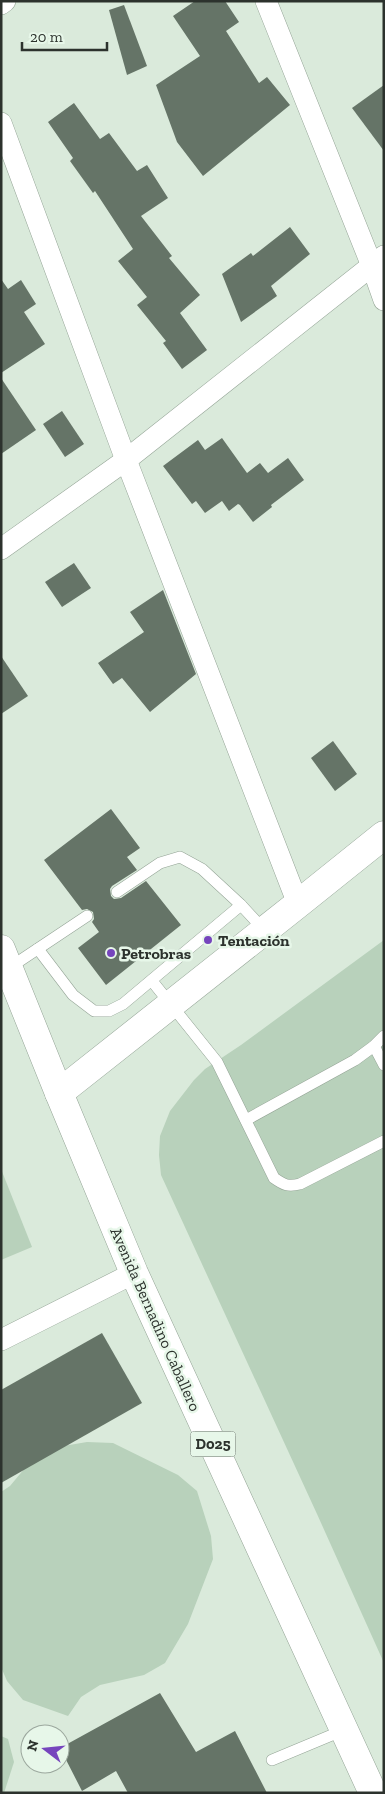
<svg xmlns="http://www.w3.org/2000/svg" width="385" height="1794" font-family="'Zilla Slab',serif">
<rect width="100%" height="100%" fill="#daeadb"/>
<g fill="#b8d1bb">
<polygon points="384,940 384,1663 317,1514 161,1175 159,1155 160,1136 170,1111 194,1080 205,1069 241,1045"/>
<polygon points="1,1169 32,1247 1,1260"/>
<polygon points="87,1442 113,1443 178,1475 197,1491 211,1536 213,1559 188,1624 165,1663 144,1675 100,1685 81,1697 68,1716 23,1700 7,1681 1,1667 1,1492 10,1486 40,1450"/>
<polygon points="1,1736 8,1739 14,1762 4,1793 1,1793"/>
</g>
<g fill="#657467">
<polygon points="195,1 225,1 239,22 226,31 259,83 267,77 290,105 203,176 177,142 156,85 200,56 173,16"/>
<polygon points="124,5 147,66 127,75 109,10"/>
<polygon points="384,85 384,151 352,108"/>
<polygon points="74,103 100,139 109,133 137,171 147,165 168,198 141,216 172,256 169,258 200,295 180,313 207,350 182,369 163,343 166,341 137,305 147,297 118,261 133,249 95,191 93,193 70,161 73,158 48,122"/>
<polygon points="290,227 310,254 271,286 277,296 241,322 222,274 251,253 253,256"/>
<polygon points="1,279 8,289 21,280 36,304 24,312 45,344 1,373"/>
<polygon points="1,378 36,430 1,454"/>
<polygon points="62,411 84,444 65,457 43,424"/>
<polygon points="222,438 247,473 260,463 268,473 288,458 304,480 271,505 272,507 253,522 240,505 238,504 229,511 222,501 205,513 196,501 192,504 163,466 198,440 205,450"/>
<polygon points="74,563 91,588 62,607 45,582"/>
<polygon points="163,590 196,674 150,712 122,678 113,684 98,663 144,632 130,612"/>
<polygon points="1,656 28,696 1,714"/>
<polygon points="333,741 357,774 335,791 311,758"/>
<polygon points="111,809 140,848 127,857 137,870 112,886 110,889 111,896 114,899 121,898 146,881 181,925 106,985 78,948 99,932 92,922 94,919 93,912 87,909 82,910 44,860"/>
<polygon points="102,1333 142,1403 1,1483 1,1390"/>
<polygon points="160,1693 196,1752 235,1731 267,1793 128,1793 116,1771 82,1791 60,1748"/>
</g>
<g fill="none" stroke-linecap="round" stroke-linejoin="round">
<g stroke="#94a496" stroke-width="12">
<g id="lane">
<polyline points="117,892 160,863 180,857 202,869 241,905 265,931"/>
<polyline points="38,949 73,995 94,1011 109,1011 123,1004 241,905"/>
<polyline points="9,968 87,916"/>
<path d="M152,981L217,1062L274,1178C284,1185 288,1187 300,1184L384,1141"/>
<polyline points="374,1046 384,1065"/>
<polyline points="246,1120 355,1060 374,1046 384,1036"/>
<polyline points="272,1760 344,1730"/>
</g>
</g>
<g stroke="#94a496" stroke-width="22">
<g id="street">
<polyline points="266,1 372,266 384,300"/>
<polyline points="1,4 5,1"/>
<polyline points="1,123 126,460 298,904"/>
<polyline points="1,549 126,460 384,256"/>
<polyline points="1,1340 134,1273"/>
</g>
</g>
<g stroke="#94a496" stroke-width="29">
<g id="primary">
<polyline points="1,949 59,1093 134,1273 373,1793"/>
<polyline points="59,1093 298,904 384,835"/>
</g>
</g>
<use href="#lane" stroke="#fff" stroke-width="11"/>
<use href="#street" stroke="#fff" stroke-width="21"/>
<use href="#primary" stroke="#fff" stroke-width="28"/>
</g>
<g fill="#7645bd" stroke="#e7f7e9" stroke-width="2">
<circle cx="208" cy="940" r="5"/>
<circle cx="111" cy="953" r="5"/>
</g>
<g text-anchor="middle" stroke-width="5" stroke-linejoin="round" paint-order="stroke">
<rect fill="#e7f7e9" stroke="#646d65" stroke-width="1" x="190.5" y="1431.5" width="45" height="25" rx="4"/>
<g font-size="15" font-weight="bold" fill="#2c322d">
<text x="213" y="1449">D025</text>
</g>
<g font-size="16" font-weight="bold" fill="#2c322d" stroke="#e7f7e9" text-anchor="start">
<text x="218" y="946">Tentación</text>
<text x="121" y="959">Petrobras</text>
</g>
<g font-size="16" fill="#2c322d" stroke="#e7f7e9">
<text transform="translate(156 1319) rotate(66)" y="6">Avenida Bernadino Caballero</text>
</g>
</g>
<rect width="385" height="1794" fill="none" stroke="#2c322d" stroke-width="5"/>
<g transform="translate(45 1749) rotate(286)"><circle r="24" fill="#e7f7e9" stroke="#9ca89e"/>
<path d="M0-4L9 19L0 12L-9 19Z" fill="#7645bd"/>
<text y="-8" font-size="14" font-weight="bold" text-anchor="middle" fill="#2c322d">N</text>
</g>
<path d="M22 42v8h85v-8" fill="none" stroke="#2c322d" stroke-width="2.5"/>
<text x="30" y="42" font-size="15" fill="#2c322d" stroke="#e7f7e9" stroke-width="4" paint-order="stroke">20 m</text>
</svg>
